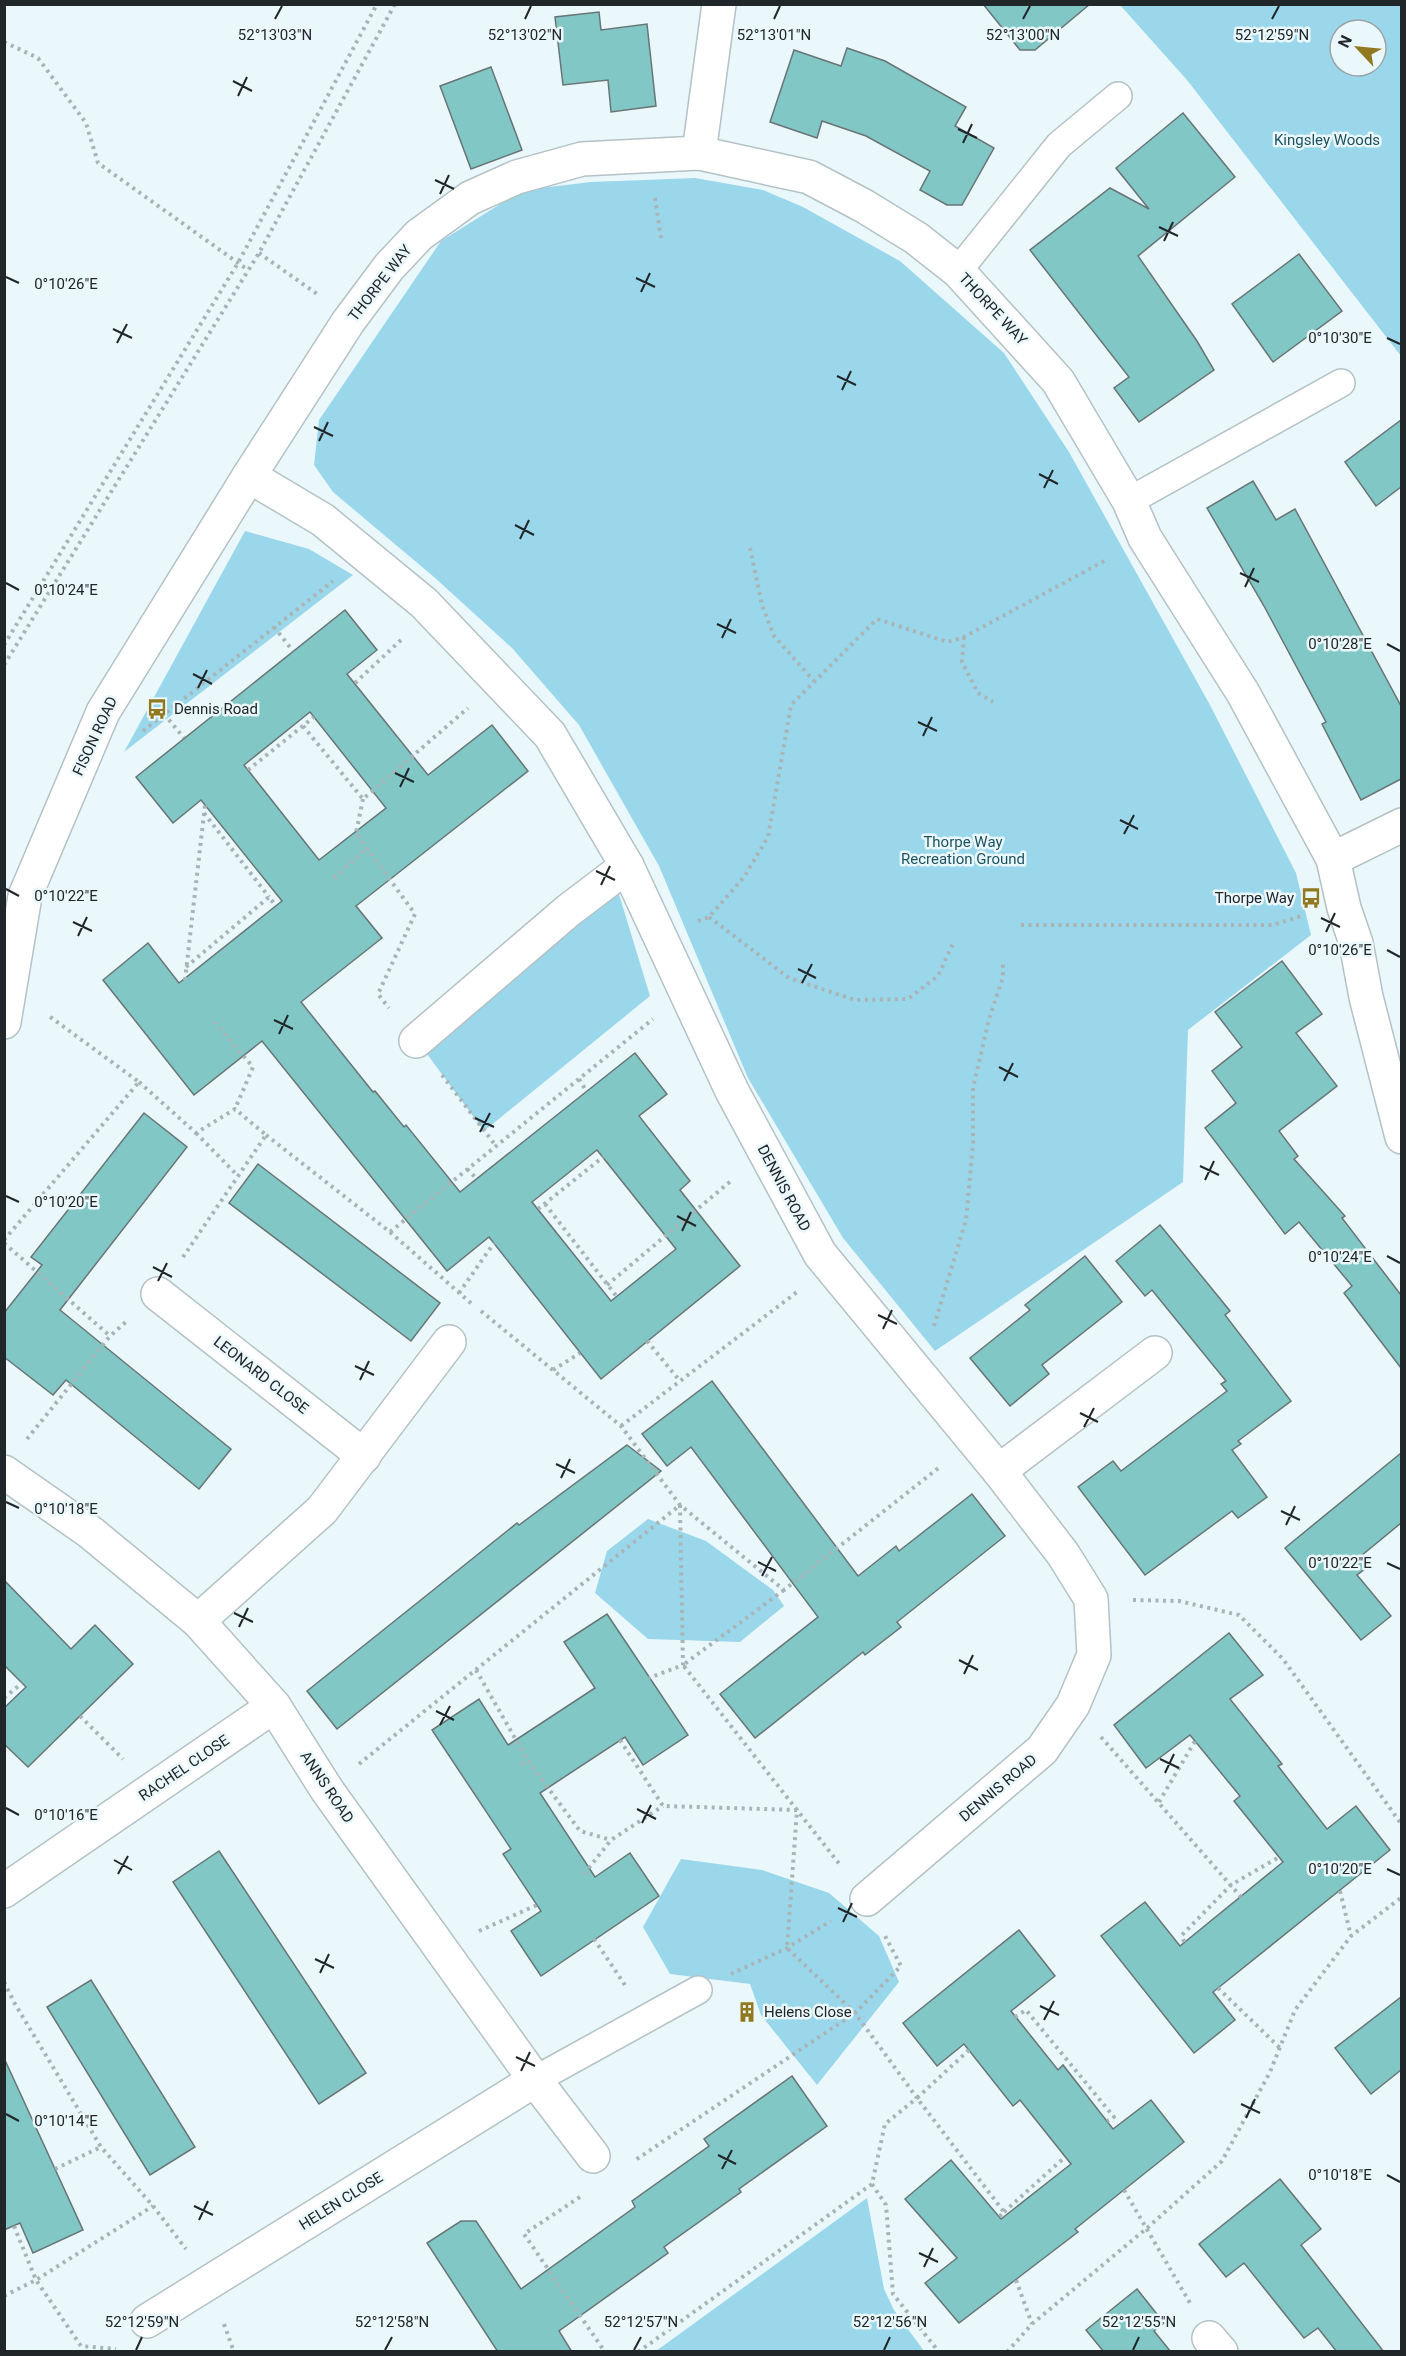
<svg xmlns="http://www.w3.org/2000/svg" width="1406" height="2356" font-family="Roboto,sans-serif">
<rect width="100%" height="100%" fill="#eaf8fc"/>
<g fill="#9bd7eb" fill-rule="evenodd">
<path d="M1120,5H1401V356L1187,80ZM1340,30H1376V66H1340Z"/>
<polygon points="695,178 763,190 803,207 900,261 1004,353 1069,452 1210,705 1296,873 1311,935 1188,1030 1183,1182 935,1351 843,1238 748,1078 659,866 579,725 512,648 434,577 333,492 314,465 319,420 441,241 523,190 591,182"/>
<polygon points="245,531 309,549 353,575 124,752"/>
<polygon points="618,891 650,996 484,1131 427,1054"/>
<polygon points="648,1519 706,1541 773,1590 784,1606 740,1642 648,1639 595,1593 607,1551"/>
<polygon points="681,1859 762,1870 829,1893 879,1936 899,1982 817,2085 761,2015 750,1984 670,1974 643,1927"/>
<polygon points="867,2198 884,2289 894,2310 924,2351 656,2351"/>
</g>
<g fill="#80c7c5" stroke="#687575" stroke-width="1.5" fill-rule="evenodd">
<polygon points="983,4 1090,4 1035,50 1020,50"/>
<polygon points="599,12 601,30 647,24 656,106 611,112 608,80 563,85 555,17"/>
<polygon points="847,48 885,61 966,107 955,126 994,148 962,205 947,205 920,190 930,171 866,136 822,121 817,138 770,122 794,50 841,66"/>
<polygon points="491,67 522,150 471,169 440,86"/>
<polygon points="1183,113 1235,177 1138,256 1197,341 1214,370 1139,422 1114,388 1129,377 1030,250 1110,188 1149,209 1116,168"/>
<polygon points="1299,254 1342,311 1273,362 1232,304"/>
<polygon points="1401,420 1401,487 1376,506 1345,462"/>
<polygon points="1253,481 1276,520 1295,509 1401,706 1401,779 1361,800 1322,724 1326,722 1264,606 1207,508"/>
<path d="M345,610L377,650L347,674L428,775L492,725L528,771L356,906L382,938L301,1002L373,1092L375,1091L404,1127L406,1125L460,1192L635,1053L667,1094L639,1116L690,1181L680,1190L740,1266L601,1379L489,1237L447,1271L262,1041L194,1095L103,980L148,943L179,983L282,901L201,800L173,823L136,777ZM310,712L386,808L319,860L244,765ZM597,1150L676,1249L611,1301L532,1202Z"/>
<polygon points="1282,961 1322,1014 1296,1033 1337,1086 1279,1131 1298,1156 1294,1159 1345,1216 1342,1218 1401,1295 1401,1368 1344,1293 1352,1286 1299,1222 1285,1234 1205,1128 1236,1103 1212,1071 1242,1047 1215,1012"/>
<polygon points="144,1113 187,1147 60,1310 231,1449 199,1489 66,1380 53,1395 4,1357 4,1313 42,1265 31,1257"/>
<polygon points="258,1164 440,1303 411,1341 229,1203"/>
<polygon points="1160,1225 1230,1311 1225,1315 1291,1401 1238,1441 1241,1444 1232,1450 1267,1497 1238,1518 1232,1511 1145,1575 1078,1487 1113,1461 1121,1471 1227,1391 1221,1384 1226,1381 1152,1290 1145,1296 1116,1261"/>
<polygon points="1085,1256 1122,1302 1042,1365 1049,1374 1010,1406 970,1358 1030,1310 1025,1305"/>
<polygon points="712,1381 858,1576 896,1546 899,1551 972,1494 1005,1536 897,1622 901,1627 865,1655 863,1652 755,1738 720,1694 818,1617 691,1447 667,1466 642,1434"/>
<polygon points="627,1445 661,1471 337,1729 307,1691 517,1523 519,1525"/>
<polygon points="1401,1453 1401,1523 1361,1556 1369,1566 1357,1575 1391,1616 1361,1640 1285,1548"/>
<polygon points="4,1580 71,1649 95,1625 133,1664 28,1767 4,1744 4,1708 26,1687 4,1665"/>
<polygon points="607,1614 688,1735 643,1765 625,1737 540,1793 595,1877 630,1853 659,1896 541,1976 511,1931 541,1911 503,1854 511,1849 432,1730 479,1699 508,1745 595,1688 564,1642"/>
<polygon points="1229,1633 1263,1675 1230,1699 1282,1764 1278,1766 1327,1829 1356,1806 1390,1850 1213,1992 1235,2020 1194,2053 1101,1936 1145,1902 1180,1946 1283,1862 1234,1801 1240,1796 1190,1735 1146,1768 1114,1725"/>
<polygon points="219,1851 366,2073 319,2104 173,1882"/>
<polygon points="1019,1930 1055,1976 1011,2011 1058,2070 1063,2065 1113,2129 1151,2100 1184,2142 1075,2229 1078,2232 959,2323 925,2283 957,2258 905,2199 951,2160 1001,2219 1071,2164 1020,2100 1013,2106 964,2044 937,2066 903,2023"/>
<polygon points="91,1980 195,2147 150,2175 47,2007"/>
<polygon points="1401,1997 1401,2070 1371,2094 1335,2048"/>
<polygon points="4,2058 83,2230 33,2253 20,2223 4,2230"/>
<polygon points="792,2076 827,2126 739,2189 741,2192 664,2247 668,2253 559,2331 572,2352 498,2352 427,2243 461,2221 476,2221 521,2289 635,2207 632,2201 709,2146 704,2139"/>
<polygon points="1280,2179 1321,2229 1301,2245 1384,2352 1337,2352 1318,2328 1304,2338 1244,2263 1226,2277 1199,2244"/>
<polygon points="1137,2289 1164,2323 1154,2331 1171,2352 1104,2352 1086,2330"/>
</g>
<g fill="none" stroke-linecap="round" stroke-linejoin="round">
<g stroke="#b4c1c5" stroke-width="30">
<g id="service">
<polyline points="958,271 1059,145 1118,96"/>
<polyline points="1129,501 1341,383"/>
<polyline points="535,2080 698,1990"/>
</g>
</g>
<g stroke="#b4c1c5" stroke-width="36">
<g id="minor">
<polyline points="699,153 719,4"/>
<polyline points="249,476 323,520 424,603 550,735 627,866 732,1091 820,1254 999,1471 1063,1554 1091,1599 1094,1655 1073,1705 1042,1750 867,1899"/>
<polyline points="1333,859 1402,825"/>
<polyline points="4,1022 25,896 103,712 249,476 348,322 389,267 419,235 470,198 517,177 582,159 699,153 809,177 864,206 916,238 958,271 1058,381 1129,501 1145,538 1243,693 1333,859 1344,908 1356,943 1366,997 1402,1137"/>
<polyline points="416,1041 569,910 627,866"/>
<polyline points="158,1294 364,1456"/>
<polyline points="999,1471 1155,1353"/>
<polyline points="4,1472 90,1532 198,1621 274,1706 327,1790 535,2080 593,2156"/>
<polyline points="198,1621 322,1510 449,1342"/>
<polyline points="4,1891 274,1706"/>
<polyline points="147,2321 535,2080"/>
<polyline points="1209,2338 1221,2352"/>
</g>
</g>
<g stroke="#a9b4b7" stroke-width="4" stroke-dasharray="3 4.5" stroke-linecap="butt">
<polyline points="4,42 38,58 86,123 98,163 248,270"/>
<polyline points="655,198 661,238"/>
<polyline points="259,253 317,294"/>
<polyline points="750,548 762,605 774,636 814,681"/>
<polyline points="274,627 293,651"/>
<polyline points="964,637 962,662 978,693 993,702"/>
<polyline points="4,645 238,263 377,4"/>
<polyline points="4,665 259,253 395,4"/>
<polyline points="355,683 401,640"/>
<polyline points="164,714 184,738"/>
<polyline points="303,726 363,799 468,708"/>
<polyline points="143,731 333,581"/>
<polyline points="248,770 314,717"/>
<polyline points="363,799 356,833 415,914 378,994 389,1008"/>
<polyline points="204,813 269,897"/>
<polyline points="334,878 367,848"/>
<polyline points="709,917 789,978 855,1000 908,999 938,976 954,941"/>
<polyline points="698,921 709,917 744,877 768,837 791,705 877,619 948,642 964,637 1108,559"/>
<polyline points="1021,925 1273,925 1304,915"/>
<polyline points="186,967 269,897 276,906"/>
<polyline points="185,980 205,805"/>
<polyline points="214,1022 253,1067 235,1109"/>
<polyline points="442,1075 496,1146"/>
<polyline points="579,1079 587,1092"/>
<polyline points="139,1082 196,1133 235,1109 266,1135 181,1260"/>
<polyline points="196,1133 238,1176"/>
<polyline points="266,1135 390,1232 653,1019"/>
<polyline points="467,1169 477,1179"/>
<polyline points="545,1204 617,1297"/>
<polyline points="538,1209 603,1157"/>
<polyline points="390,1232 473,1305"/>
<polyline points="4,1240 139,1082 49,1016"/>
<polyline points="4,1243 110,1336"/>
<polyline points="607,1285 732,1180"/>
<polyline points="459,1293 494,1243"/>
<polyline points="481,1311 621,1426 680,1505 784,1590 941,1466"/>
<polyline points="934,1326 966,1220 973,1144 973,1088 989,1019 1003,977 1003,964"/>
<polyline points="647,1341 680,1381"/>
<polyline points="553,1370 580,1353"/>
<polyline points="621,1426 797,1292"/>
<polyline points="27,1439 110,1336 127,1321"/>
<polyline points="784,1590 683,1665 841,1866"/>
<polyline points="1133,1600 1179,1601 1239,1615 1283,1659 1402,1825"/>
<polyline points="476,1670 528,1761"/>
<polyline points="4,1698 22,1683"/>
<polyline points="80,1716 123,1759"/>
<polyline points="1101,1737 1241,1897"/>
<polyline points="620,1740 663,1806 797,1810 787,1948 855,2013 634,2161"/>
<polyline points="359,1764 680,1505 683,1665 649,1678"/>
<polyline points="521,1764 528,1761 580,1831 611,1840"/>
<polyline points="1159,1802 1195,1741"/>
<polyline points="584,1874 611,1840 663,1806"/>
<polyline points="1340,1891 1351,1936"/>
<polyline points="479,1931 537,1905"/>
<polyline points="594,1939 625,1985"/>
<polyline points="1184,1942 1182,1935 1231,1885 1279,1857"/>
<polyline points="731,1974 787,1948 831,1921"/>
<polyline points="4,1982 15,2004 101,2147 153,2206 186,2249"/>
<polyline points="1218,1988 1280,2048"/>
<polyline points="1015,2017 1026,2010 1114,2117 1107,2121"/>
<polyline points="969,2050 917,2098 1004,2212 999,2217"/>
<polyline points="55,2169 101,2147"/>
<polyline points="872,2184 886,2205 893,2294 939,2352"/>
<polyline points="1124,2190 1190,2303"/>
<polyline points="580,2197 524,2234 605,2352"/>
<polyline points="1004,2212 1065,2157"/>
<polyline points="14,2226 36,2280 81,2346 116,2349"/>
<polyline points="1016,2280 1032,2324"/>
<polyline points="4,2296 36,2280 153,2206"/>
<polyline points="224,2324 234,2352"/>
<polyline points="638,2352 872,2184 885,2124 917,2098 855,2013 901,1966 885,1936"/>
<polyline points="1007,2352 1032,2324 1147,2228 1222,2161 1270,2072 1295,2010 1351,1936 1402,1897"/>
</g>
<use href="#service" stroke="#fff" stroke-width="27"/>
<use href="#minor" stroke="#fff" stroke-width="33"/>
</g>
<path fill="none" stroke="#212628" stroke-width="2" d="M275,19L282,6M525,19L531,6M774,19L780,6M1023,19L1030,6M1272,19L1279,6M233,81L252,91M238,96L247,77M958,129L977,138M963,143L972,124M435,180L454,189M440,194L449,175M1159,227L1178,236M1164,241L1173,222M6,277L19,283M636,278L655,287M641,292L650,273M113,329L132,338M1387,338L1400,344M117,343L127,324M837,376L856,385M842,390L851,371M314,427L333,436M319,441L328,422M1039,474L1058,484M1044,488L1053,470M515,525L534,535M520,539L529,520M1240,573L1259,582M6,583L19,590M1245,587L1254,568M717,624L736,633M722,638L731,619M1387,644L1400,651M193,674L212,684M198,688L207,670M918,722L937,731M923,736L932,717M395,773L414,782M400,787L409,768M1120,820L1138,829M1124,834L1134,815M596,871L615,880M601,885L610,866M6,889L19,896M1321,918L1340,927M73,922L92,931M1326,932L1335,913M78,936L87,917M1387,950L1400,957M798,969L816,978M802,983L812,964M274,1020L293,1029M279,1034L288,1015M999,1067L1018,1077M1004,1081L1013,1063M475,1118L494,1127M480,1132L490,1113M1200,1166L1219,1175M1205,1180L1214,1161M6,1196L19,1202M677,1216L696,1226M682,1231L691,1212M1387,1256L1400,1263M153,1267L172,1277M158,1281L167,1263M878,1315L897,1324M883,1329L892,1310M355,1366L374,1375M360,1380L369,1361M1080,1413L1098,1422M1084,1427L1094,1408M556,1464L575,1473M561,1478L570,1459M6,1502L19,1508M1281,1511L1300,1520M1286,1525L1295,1506M758,1562L776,1571M1387,1563L1400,1569M762,1576L772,1557M234,1613L253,1622M239,1627L248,1608M959,1660L978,1670M964,1674L973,1655M436,1711L454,1720M440,1725L450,1706M1160,1759L1179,1768M1165,1773L1174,1754M6,1808L19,1815M637,1809L656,1819M642,1823L651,1805M114,1860L132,1870M1387,1869L1400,1875M118,1874L128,1856M838,1908L857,1917M843,1922L852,1903M315,1959L334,1968M320,1973L329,1954M1040,2006L1059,2015M1044,2020L1054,2001M516,2057L535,2066M521,2071L530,2052M1241,2104L1260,2113M6,2114L19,2121M1246,2118L1255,2099M718,2155L736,2164M722,2169L732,2150M1387,2175L1400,2182M194,2206L213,2215M199,2220L208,2201M919,2253L938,2262M924,2267L933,2248M136,2350L142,2337M385,2350L392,2337M634,2350L641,2337M884,2350L890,2337M1133,2350L1139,2337"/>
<defs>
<g id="bus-bare" transform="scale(1.62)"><path d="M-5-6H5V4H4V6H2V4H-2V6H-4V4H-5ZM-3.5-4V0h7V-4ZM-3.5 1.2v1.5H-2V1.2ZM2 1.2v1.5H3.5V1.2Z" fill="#92781f" stroke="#eaf8fc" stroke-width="2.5" paint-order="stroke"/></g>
<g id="building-bare" transform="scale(1.62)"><path d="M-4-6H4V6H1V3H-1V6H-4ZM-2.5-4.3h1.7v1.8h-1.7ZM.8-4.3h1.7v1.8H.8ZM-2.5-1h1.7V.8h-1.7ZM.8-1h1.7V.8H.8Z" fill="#92781f" stroke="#eaf8fc" stroke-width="2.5" paint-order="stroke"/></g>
</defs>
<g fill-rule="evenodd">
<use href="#bus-bare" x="157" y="709"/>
<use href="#bus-bare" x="1311" y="898"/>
<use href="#building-bare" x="747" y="2012"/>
</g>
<g text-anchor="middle" stroke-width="5" stroke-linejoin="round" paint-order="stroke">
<g font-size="15" fill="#1d5262" stroke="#eaf8fc">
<text x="1327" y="145">Kingsley Woods</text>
<text x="963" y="847">Thorpe Way<tspan x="963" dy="17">Recreation Ground</tspan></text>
</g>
<g font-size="15" fill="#212628" stroke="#eaf8fc">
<text transform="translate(380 283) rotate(-52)" y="5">THORPE WAY</text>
<text transform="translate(993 309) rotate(47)" y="5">THORPE WAY</text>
<text transform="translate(95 736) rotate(-65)" y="5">FISON ROAD</text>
<text transform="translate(784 1188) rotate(62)" y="5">DENNIS ROAD</text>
<text transform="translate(261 1375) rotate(38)" y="5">LEONARD CLOSE</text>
<text transform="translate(184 1768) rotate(-34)" y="5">RACHEL CLOSE</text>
<text transform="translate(327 1787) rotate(56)" y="5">ANNS ROAD</text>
<text transform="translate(998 1788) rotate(-40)" y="5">DENNIS ROAD</text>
<text transform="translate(341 2201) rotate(-32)" y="5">HELEN CLOSE</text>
</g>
<g font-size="15" fill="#212628" stroke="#eaf8fc" text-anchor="start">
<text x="174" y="714">Dennis Road</text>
<text x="1294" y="903" text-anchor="end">Thorpe Way</text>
<text x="764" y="2017">Helens Close</text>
</g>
</g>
<g font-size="15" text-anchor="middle" fill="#212628" stroke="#eaf8fc" stroke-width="5" stroke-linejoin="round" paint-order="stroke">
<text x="275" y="40">52°13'03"N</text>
<text x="525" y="40">52°13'02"N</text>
<text x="774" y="40">52°13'01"N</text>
<text x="1023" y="40">52°13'00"N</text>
<text x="1272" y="40">52°12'59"N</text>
<text x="66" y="289">0°10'26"E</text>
<text x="1340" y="343">0°10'30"E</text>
<text x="66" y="595">0°10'24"E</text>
<text x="1340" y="649">0°10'28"E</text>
<text x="66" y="901">0°10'22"E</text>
<text x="1340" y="955">0°10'26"E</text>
<text x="66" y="1207">0°10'20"E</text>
<text x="1340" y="1262">0°10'24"E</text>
<text x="66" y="1514">0°10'18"E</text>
<text x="1340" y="1568">0°10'22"E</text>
<text x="66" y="1820">0°10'16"E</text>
<text x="1340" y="1874">0°10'20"E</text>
<text x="66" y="2126">0°10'14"E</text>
<text x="1340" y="2180">0°10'18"E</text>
<text x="142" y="2327">52°12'59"N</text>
<text x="392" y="2327">52°12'58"N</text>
<text x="641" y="2327">52°12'57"N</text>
<text x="890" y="2327">52°12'56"N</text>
<text x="1139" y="2327">52°12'55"N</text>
</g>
<rect width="1406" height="2356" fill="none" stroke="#212628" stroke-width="12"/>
<g transform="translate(1358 48) rotate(296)"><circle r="28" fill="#eaf8fc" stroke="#9aa4a7" stroke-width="1.5"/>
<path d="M0-4.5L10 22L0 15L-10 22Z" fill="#92781f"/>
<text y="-9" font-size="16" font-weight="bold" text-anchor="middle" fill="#212628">N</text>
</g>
</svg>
